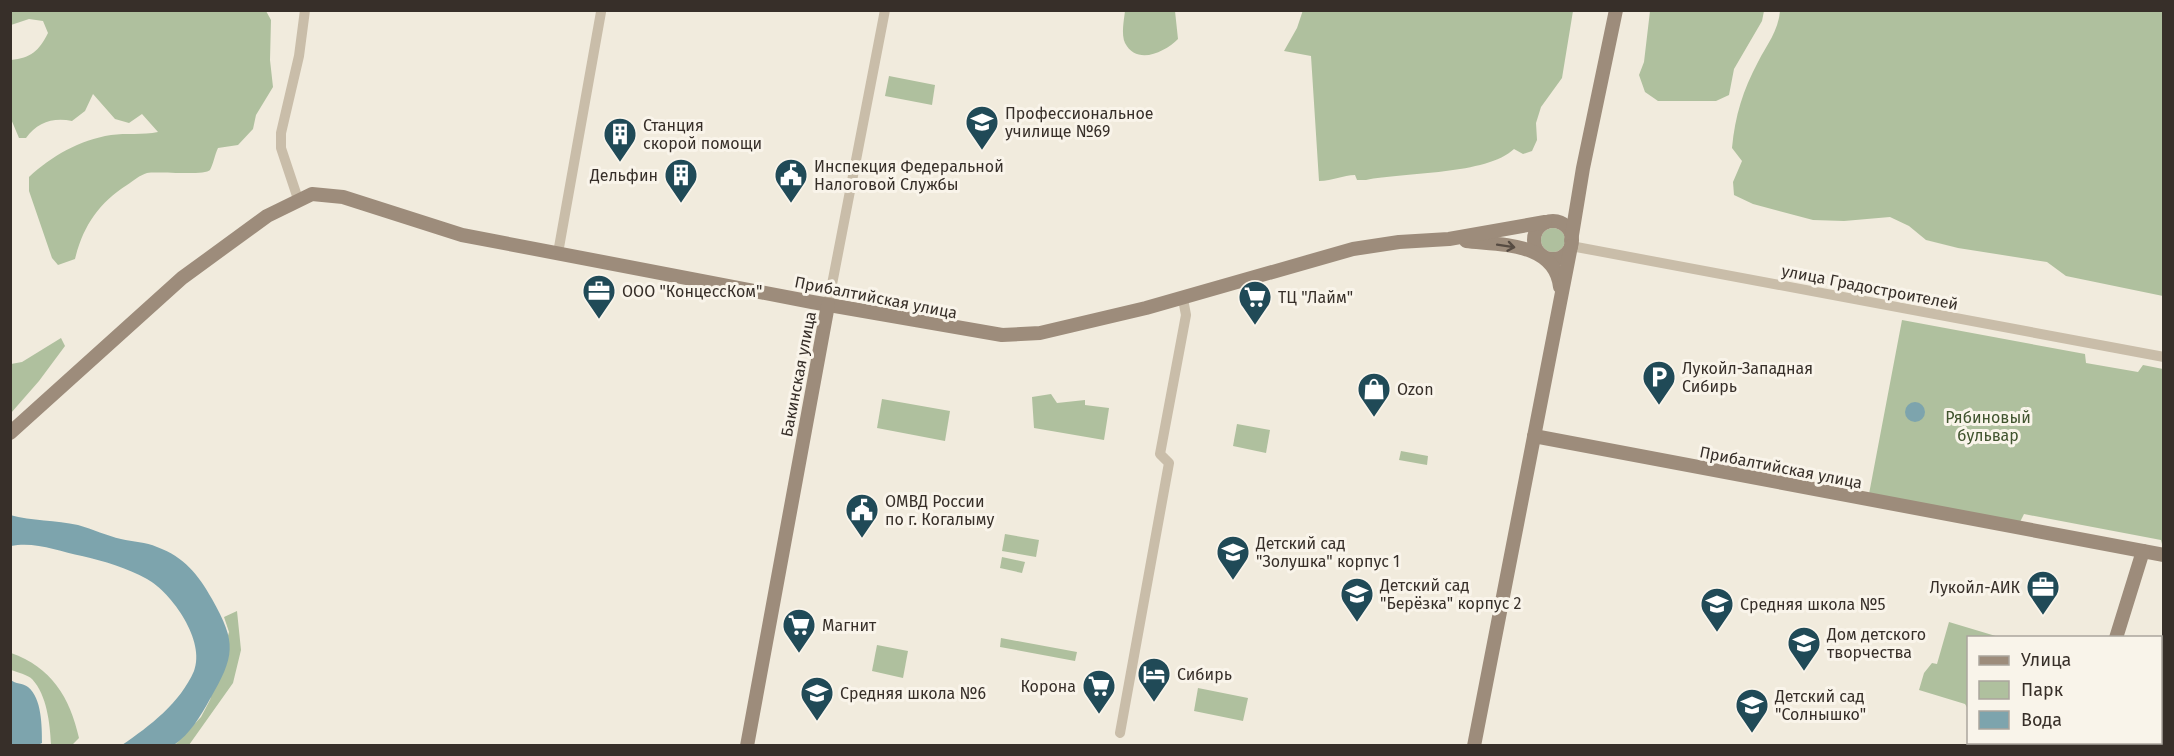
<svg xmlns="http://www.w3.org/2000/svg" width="2174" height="756" font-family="'Fira Sans',sans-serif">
<rect width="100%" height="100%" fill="#f1ebdd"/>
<g fill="#afc09e">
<path d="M11,10L266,11L271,20L270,60L273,87L256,115L253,129L238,145L218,148C215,154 213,165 210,170C205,176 158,171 147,173C140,175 133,181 127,185C99,203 83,226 75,259L58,265L52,258L29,191V177C52,156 79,140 111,135C126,133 143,135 158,132L142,114L129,123L115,119L93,94L85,111L72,121C54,117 37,122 26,138H19L11,119V60C31,58 39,51 48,33L43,21L29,19L11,25Z"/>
<path d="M1303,10H1573V11L1562,78L1541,107L1536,123L1537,140L1532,151L1523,154L1514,149C1487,175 1404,172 1366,180H1357L1355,175C1343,175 1333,181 1319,181L1311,56L1284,51L1297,28Z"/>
<path d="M1125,11H1175L1178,39C1165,52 1137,66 1125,43C1121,34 1124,20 1125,11Z"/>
<polygon points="1650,11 1764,11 1762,21 1734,69 1729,95 1716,101 1658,101 1645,92 1639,75 1644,62"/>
<path d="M1780,11H2163V296L2066,276L2047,262L1958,248L1926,240L1909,226L1890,217L1844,221L1813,220L1753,204L1734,195L1733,182L1742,161L1732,148C1735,116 1743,90 1758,62C1767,44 1778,32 1780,11Z"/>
<polygon points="889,76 935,85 932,105 885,96"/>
<circle cx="1553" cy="240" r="12"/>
<polygon points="1902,320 2085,354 2086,363 2138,372 2143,365 2163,369 2163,548 2161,540 2024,514 2020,522 1869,494"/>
<polygon points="61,338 65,346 39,381 11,413 11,364 22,362"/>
<polygon points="1051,394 1057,403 1085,400 1085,405 1109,408 1104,440 1034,428 1032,397"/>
<polygon points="882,399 950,411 945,441 877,428"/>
<polygon points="1237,424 1270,430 1266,453 1233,446"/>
<polygon points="1401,451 1428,456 1427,465 1399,460"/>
<polygon points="1005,534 1039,540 1036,557 1002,551"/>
<polygon points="1002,557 1025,562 1022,573 1000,568"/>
<polygon points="237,611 241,650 233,683 189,745 174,746 201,717 210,700 229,632 224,617"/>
<polygon points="1949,622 1999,637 1968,638 1968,709 1965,704 1919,690 1924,673 1932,663 1937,664"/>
<polygon points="1001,638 1077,652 1075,661 1000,647"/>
<polygon points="877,645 908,651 903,678 872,671"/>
<path d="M11,653C51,667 70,697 79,738L72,745L51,744C50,724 47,695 32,679C28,675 17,672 11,670Z"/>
<polygon points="1198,688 1248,698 1243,721 1194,711"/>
</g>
<g fill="#7da4ad">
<circle cx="1915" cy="412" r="10"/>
<path d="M10,515C32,521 56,520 78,525C93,529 107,536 121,539C133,542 146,542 157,547C184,557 198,574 212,599C237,643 235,656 210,699C200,717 190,734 174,745H122C150,726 180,703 194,671C206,641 172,593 147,579C127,568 104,561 82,556C59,551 34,541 11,546Z"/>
<path d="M11,680C15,684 23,683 28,687C42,698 42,727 42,743L38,745H11Z"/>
</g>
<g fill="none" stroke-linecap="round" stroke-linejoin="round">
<g stroke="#c9bda9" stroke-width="10">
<polyline points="298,199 281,148 281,133 299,56 305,10"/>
<polyline points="1571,246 2164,357"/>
<polyline points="558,253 601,12"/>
<polyline points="828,305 885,10"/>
<polyline points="1120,733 1169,463 1160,454 1186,315 1183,299"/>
</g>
<g stroke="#9d8c7b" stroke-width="14">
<circle cx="1553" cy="240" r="19"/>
<path d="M1466,241C1500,245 1555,242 1560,287"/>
<polyline points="1571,241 1583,168 1616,10"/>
<polyline points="10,433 182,278 267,216 312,194 343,197 462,235 812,302 1002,335 1040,333 1146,308 1353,249 1399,242 1449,239 1545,222"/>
<polyline points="1534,436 2164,555"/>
<polyline points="2116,638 2143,551"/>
<polyline points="747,746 828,305"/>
<polyline points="1474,746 1571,246"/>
<polyline points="2084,746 2085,742"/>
</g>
</g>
<defs><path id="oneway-shaft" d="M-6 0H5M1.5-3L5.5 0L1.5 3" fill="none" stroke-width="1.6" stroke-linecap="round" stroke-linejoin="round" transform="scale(1.5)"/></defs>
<use stroke="#564b42" href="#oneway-shaft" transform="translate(1506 246) rotate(9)"/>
<defs>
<g id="university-pin" transform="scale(1.725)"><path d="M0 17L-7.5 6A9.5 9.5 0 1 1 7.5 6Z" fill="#204a57" stroke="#f9f4ea"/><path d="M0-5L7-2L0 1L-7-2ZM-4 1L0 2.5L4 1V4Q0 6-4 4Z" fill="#fff"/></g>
<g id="building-pin" transform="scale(1.725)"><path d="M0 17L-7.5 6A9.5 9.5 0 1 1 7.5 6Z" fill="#204a57" stroke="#f9f4ea"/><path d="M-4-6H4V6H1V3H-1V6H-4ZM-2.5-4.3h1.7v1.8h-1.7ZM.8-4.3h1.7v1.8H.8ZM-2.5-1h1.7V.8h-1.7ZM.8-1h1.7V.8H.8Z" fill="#fff"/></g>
<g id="civic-pin" transform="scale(1.725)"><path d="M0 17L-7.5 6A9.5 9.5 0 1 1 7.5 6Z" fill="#204a57" stroke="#f9f4ea"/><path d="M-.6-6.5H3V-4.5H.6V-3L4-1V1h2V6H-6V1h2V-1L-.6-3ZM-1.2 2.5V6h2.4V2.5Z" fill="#fff"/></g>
<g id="office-pin" transform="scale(1.725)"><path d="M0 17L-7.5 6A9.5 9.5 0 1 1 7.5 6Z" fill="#204a57" stroke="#f9f4ea"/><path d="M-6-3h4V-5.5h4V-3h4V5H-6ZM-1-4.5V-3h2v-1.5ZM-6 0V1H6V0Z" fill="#fff"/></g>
<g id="supermarket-pin" transform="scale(1.725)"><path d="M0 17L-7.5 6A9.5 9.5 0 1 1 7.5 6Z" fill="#204a57" stroke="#f9f4ea"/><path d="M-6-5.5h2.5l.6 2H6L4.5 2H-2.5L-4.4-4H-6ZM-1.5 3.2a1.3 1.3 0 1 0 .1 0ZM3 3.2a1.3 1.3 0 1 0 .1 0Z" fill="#fff"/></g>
<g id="parking-pin" transform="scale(1.725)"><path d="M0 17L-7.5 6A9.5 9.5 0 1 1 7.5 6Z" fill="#204a57" stroke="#f9f4ea"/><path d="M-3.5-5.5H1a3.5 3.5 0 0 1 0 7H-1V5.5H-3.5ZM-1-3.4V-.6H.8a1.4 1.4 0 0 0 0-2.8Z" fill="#fff"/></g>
<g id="shop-pin" transform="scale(1.725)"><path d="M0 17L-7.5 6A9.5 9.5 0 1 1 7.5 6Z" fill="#204a57" stroke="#f9f4ea"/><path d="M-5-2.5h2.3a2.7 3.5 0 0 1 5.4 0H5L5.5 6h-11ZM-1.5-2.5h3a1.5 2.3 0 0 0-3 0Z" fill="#fff"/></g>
<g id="school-pin" transform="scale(1.725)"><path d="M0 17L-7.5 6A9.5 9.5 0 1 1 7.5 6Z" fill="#204a57" stroke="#f9f4ea"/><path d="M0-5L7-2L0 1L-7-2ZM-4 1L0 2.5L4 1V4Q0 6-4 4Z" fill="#fff"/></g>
<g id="hotel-pin" transform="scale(1.725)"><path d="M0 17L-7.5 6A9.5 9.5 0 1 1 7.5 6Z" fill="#204a57" stroke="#f9f4ea"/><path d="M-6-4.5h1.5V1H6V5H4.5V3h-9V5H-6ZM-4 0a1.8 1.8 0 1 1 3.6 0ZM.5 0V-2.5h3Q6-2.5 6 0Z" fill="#fff"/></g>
</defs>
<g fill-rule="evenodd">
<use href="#university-pin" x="982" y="122"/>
<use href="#building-pin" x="620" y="134"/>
<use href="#building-pin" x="681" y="175"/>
<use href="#civic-pin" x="791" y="175"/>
<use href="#office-pin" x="599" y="291"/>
<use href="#supermarket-pin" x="1255" y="297"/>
<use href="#parking-pin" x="1659" y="377"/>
<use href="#shop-pin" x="1374" y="389"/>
<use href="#civic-pin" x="862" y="510"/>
<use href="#school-pin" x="1233" y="552"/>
<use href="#office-pin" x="2043" y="587"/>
<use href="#school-pin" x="1357" y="594"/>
<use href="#school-pin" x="1717" y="604"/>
<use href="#supermarket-pin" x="799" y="625"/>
<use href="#school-pin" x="1804" y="643"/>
<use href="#hotel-pin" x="1154" y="674"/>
<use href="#supermarket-pin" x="1099" y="686"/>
<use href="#school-pin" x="817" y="693"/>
<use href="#school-pin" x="1752" y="705"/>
</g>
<g text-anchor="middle" stroke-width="6" stroke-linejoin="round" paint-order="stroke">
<g font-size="16" fill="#372f29" stroke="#f9f4ea" text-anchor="start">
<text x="1005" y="119">Профессиональное<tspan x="1005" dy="18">училище №69</tspan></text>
<text x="643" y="131">Станция<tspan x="643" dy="18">скорой помощи</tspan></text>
<text x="814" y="172">Инспекция Федеральной<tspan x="814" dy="18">Налоговой Службы</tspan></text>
<text x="658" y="181" text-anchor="end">Дельфин</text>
<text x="622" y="297">ООО "КонцессКом"</text>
<text x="1278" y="303">ТЦ "Лайм"</text>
<text x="1682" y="374">Лукойл-Западная<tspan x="1682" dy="18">Сибирь</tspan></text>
<text x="1397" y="395">Ozon</text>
<text x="885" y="507">ОМВД России<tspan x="885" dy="18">по г. Когалыму</tspan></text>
<text x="1256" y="549">Детский сад<tspan x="1256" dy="18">"Золушка" корпус 1</tspan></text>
<text x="1380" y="591">Детский сад<tspan x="1380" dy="18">"Берёзка" корпус 2</tspan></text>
<text x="2020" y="593" text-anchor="end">Лукойл-АИК</text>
<text x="1740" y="610">Средняя школа №5</text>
<text x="822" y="631">Магнит</text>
<text x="1827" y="640">Дом детского<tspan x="1827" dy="18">творчества</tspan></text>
<text x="1177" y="680">Сибирь</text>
<text x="1076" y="692" text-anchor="end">Корона</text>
<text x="840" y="699">Средняя школа №6</text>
<text x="1775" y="702">Детский сад<tspan x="1775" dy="18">"Солнышко"</tspan></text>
</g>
<g font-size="16" fill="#372f29" stroke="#f9f4ea">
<text transform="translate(1870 287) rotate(11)" y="6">улица Градостроителей</text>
<text transform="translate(876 297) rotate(11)" y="6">Прибалтийская улица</text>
<text transform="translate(798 374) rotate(-79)" y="6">Бакинская улица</text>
<text transform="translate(1781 467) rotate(11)" y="6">Прибалтийская улица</text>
</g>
<g font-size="16" fill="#40542e" stroke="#f9f4ea">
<text x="1988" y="423">Рябиновый<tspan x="1988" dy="18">бульвар</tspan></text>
</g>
</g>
<rect width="2174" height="756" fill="none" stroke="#372f29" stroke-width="24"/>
<rect x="1967" y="636" width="195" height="108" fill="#f9f4ea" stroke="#aba59d" stroke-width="1.5"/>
<rect x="1979" y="656" width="30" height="9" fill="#9d8c7b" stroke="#aba59d" stroke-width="1.5"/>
<text x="2021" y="666" font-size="18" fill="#372f29">Улица</text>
<rect x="1979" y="681" width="30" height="18" fill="#afc09e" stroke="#aba59d" stroke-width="1.5"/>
<text x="2021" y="696" font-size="18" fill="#372f29">Парк</text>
<rect x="1979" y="711" width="30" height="18" fill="#7da4ad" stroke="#aba59d" stroke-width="1.5"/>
<text x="2021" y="726" font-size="18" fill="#372f29">Вода</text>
</svg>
